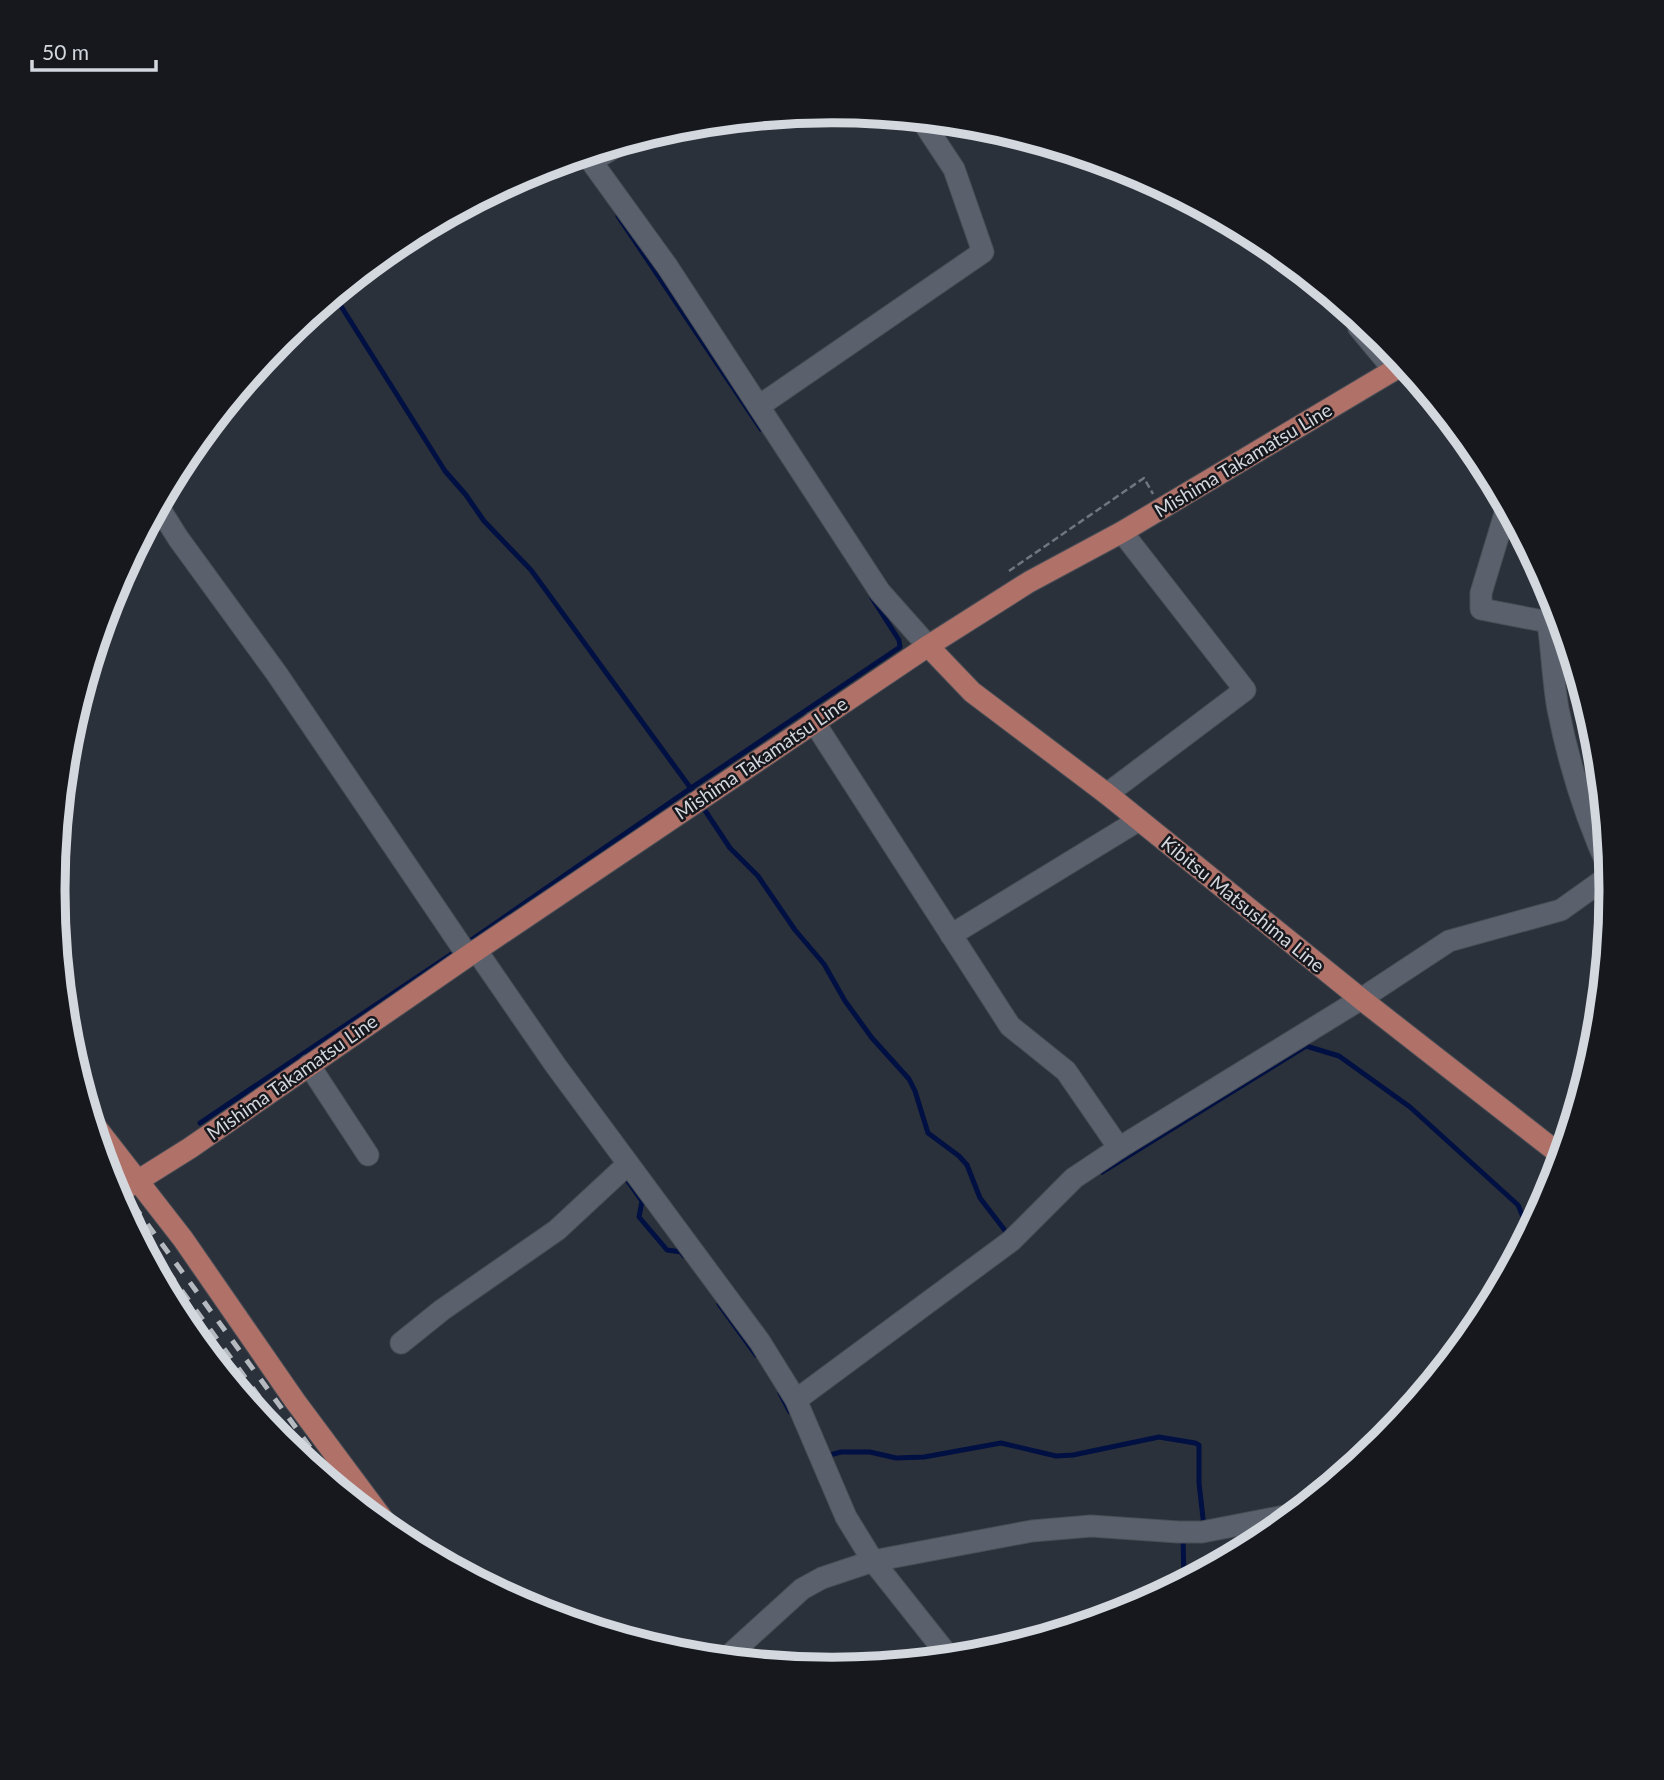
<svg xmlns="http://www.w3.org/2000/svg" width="1664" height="1780" font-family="Lato,sans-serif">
<rect width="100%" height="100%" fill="#2b313a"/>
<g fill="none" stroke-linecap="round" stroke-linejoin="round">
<g stroke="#001042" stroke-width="5">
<polyline points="618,216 761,429"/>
<polyline points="334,295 445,471 466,495 484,521 531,570 692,790"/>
<polyline points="704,809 730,848 758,876 795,930 824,964 845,1001 872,1038 909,1079 915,1091 928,1133 959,1156 967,1165 980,1198 1010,1237"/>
<polyline points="467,943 691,788 900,647 899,640 872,598"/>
<polyline points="200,1123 459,949"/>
<polyline points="1102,1172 1306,1046 1339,1056 1410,1107 1518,1205 1529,1231"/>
<polyline points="623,1174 642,1201 639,1217 667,1250 681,1252 684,1256"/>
<polyline points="719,1304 756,1355"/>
<polyline points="780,1393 790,1412"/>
<polyline points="826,1456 841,1452 870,1452 896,1458 924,1457 1001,1443 1056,1456 1073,1455 1159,1437 1195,1443 1199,1445 1199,1483 1204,1527"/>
<polyline points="1184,1581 1183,1539 1186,1539"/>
</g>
<g stroke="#494e56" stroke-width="23">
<g id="minor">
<polyline points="586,154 667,266 880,592 928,646"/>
<polyline points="592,161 622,143"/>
<polyline points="1354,315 1359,328 1394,370"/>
<polyline points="759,406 983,252 954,169 921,119"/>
<polyline points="158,506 178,538 277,674 468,956"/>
<path d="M1507,507L1481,593V609L1548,622C1552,651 1553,681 1558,709C1569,765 1586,819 1610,871"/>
<polyline points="814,722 1010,1026 1066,1071 1119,1148"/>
<polyline points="1107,794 1245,690 1122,532"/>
<polyline points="951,935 1139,820"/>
<polyline points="476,950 556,1066 760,1342 796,1400 846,1517 873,1561 950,1658"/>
<polyline points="309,1065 368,1155"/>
<polyline points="401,1343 442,1310 557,1230 628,1164"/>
<polyline points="796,1400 1011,1241 1074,1178 1119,1148 1361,999 1449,941 1561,910 1610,875"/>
<polyline points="725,1659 802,1589 822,1578 873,1561 1032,1531 1091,1526 1178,1532 1202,1532 1295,1514"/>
</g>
</g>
<g stroke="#494e56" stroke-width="23">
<g id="major">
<polyline points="928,646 972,692 1107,794 1361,999 1562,1156"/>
<polyline points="92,1122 183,1239 295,1401 394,1534"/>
<polyline points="115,1195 190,1148 468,956 928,646 1029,582 1122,532 1404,364"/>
</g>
</g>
<polyline stroke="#70767e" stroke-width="2.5" stroke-dasharray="7 3.5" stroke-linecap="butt" points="1009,571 1144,478 1153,494"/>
<use href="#minor" stroke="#5b616c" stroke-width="21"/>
<use href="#major" stroke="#b07168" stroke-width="21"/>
<g stroke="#b5b9c0" stroke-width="5" stroke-dasharray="12 12" stroke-linecap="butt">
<polyline points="105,1166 342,1491"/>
<polyline points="125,1213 309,1465"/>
</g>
</g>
<g text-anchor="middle" stroke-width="5" stroke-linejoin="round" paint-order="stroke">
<g font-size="19" fill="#d3d7de" stroke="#16181d">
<text transform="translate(1243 460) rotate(-31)" y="7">Mishima Takamatsu Line</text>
<text transform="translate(761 758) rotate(-34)" y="7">Mishima Takamatsu Line</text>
<text transform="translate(1243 904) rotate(39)" y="7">Kibitsu Matsushima Line</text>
<text transform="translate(292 1077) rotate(-35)" y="7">Mishima Takamatsu Line</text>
</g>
</g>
<path d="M0 0H1664V1780H0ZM65 890a767 767 0 1 1 1534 0a767 767 0 1 1-1534 0Z" fill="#16181d" fill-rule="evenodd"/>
<path fill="none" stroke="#d3d7de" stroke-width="9" d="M65 890a767 767 0 1 1 1534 0a767 767 0 1 1-1534 0Z"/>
<path d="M32 60v10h124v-10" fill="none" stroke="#d3d7de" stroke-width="3.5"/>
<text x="42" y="60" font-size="21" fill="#d3d7de" stroke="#16181d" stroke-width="5" paint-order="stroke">50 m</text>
</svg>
